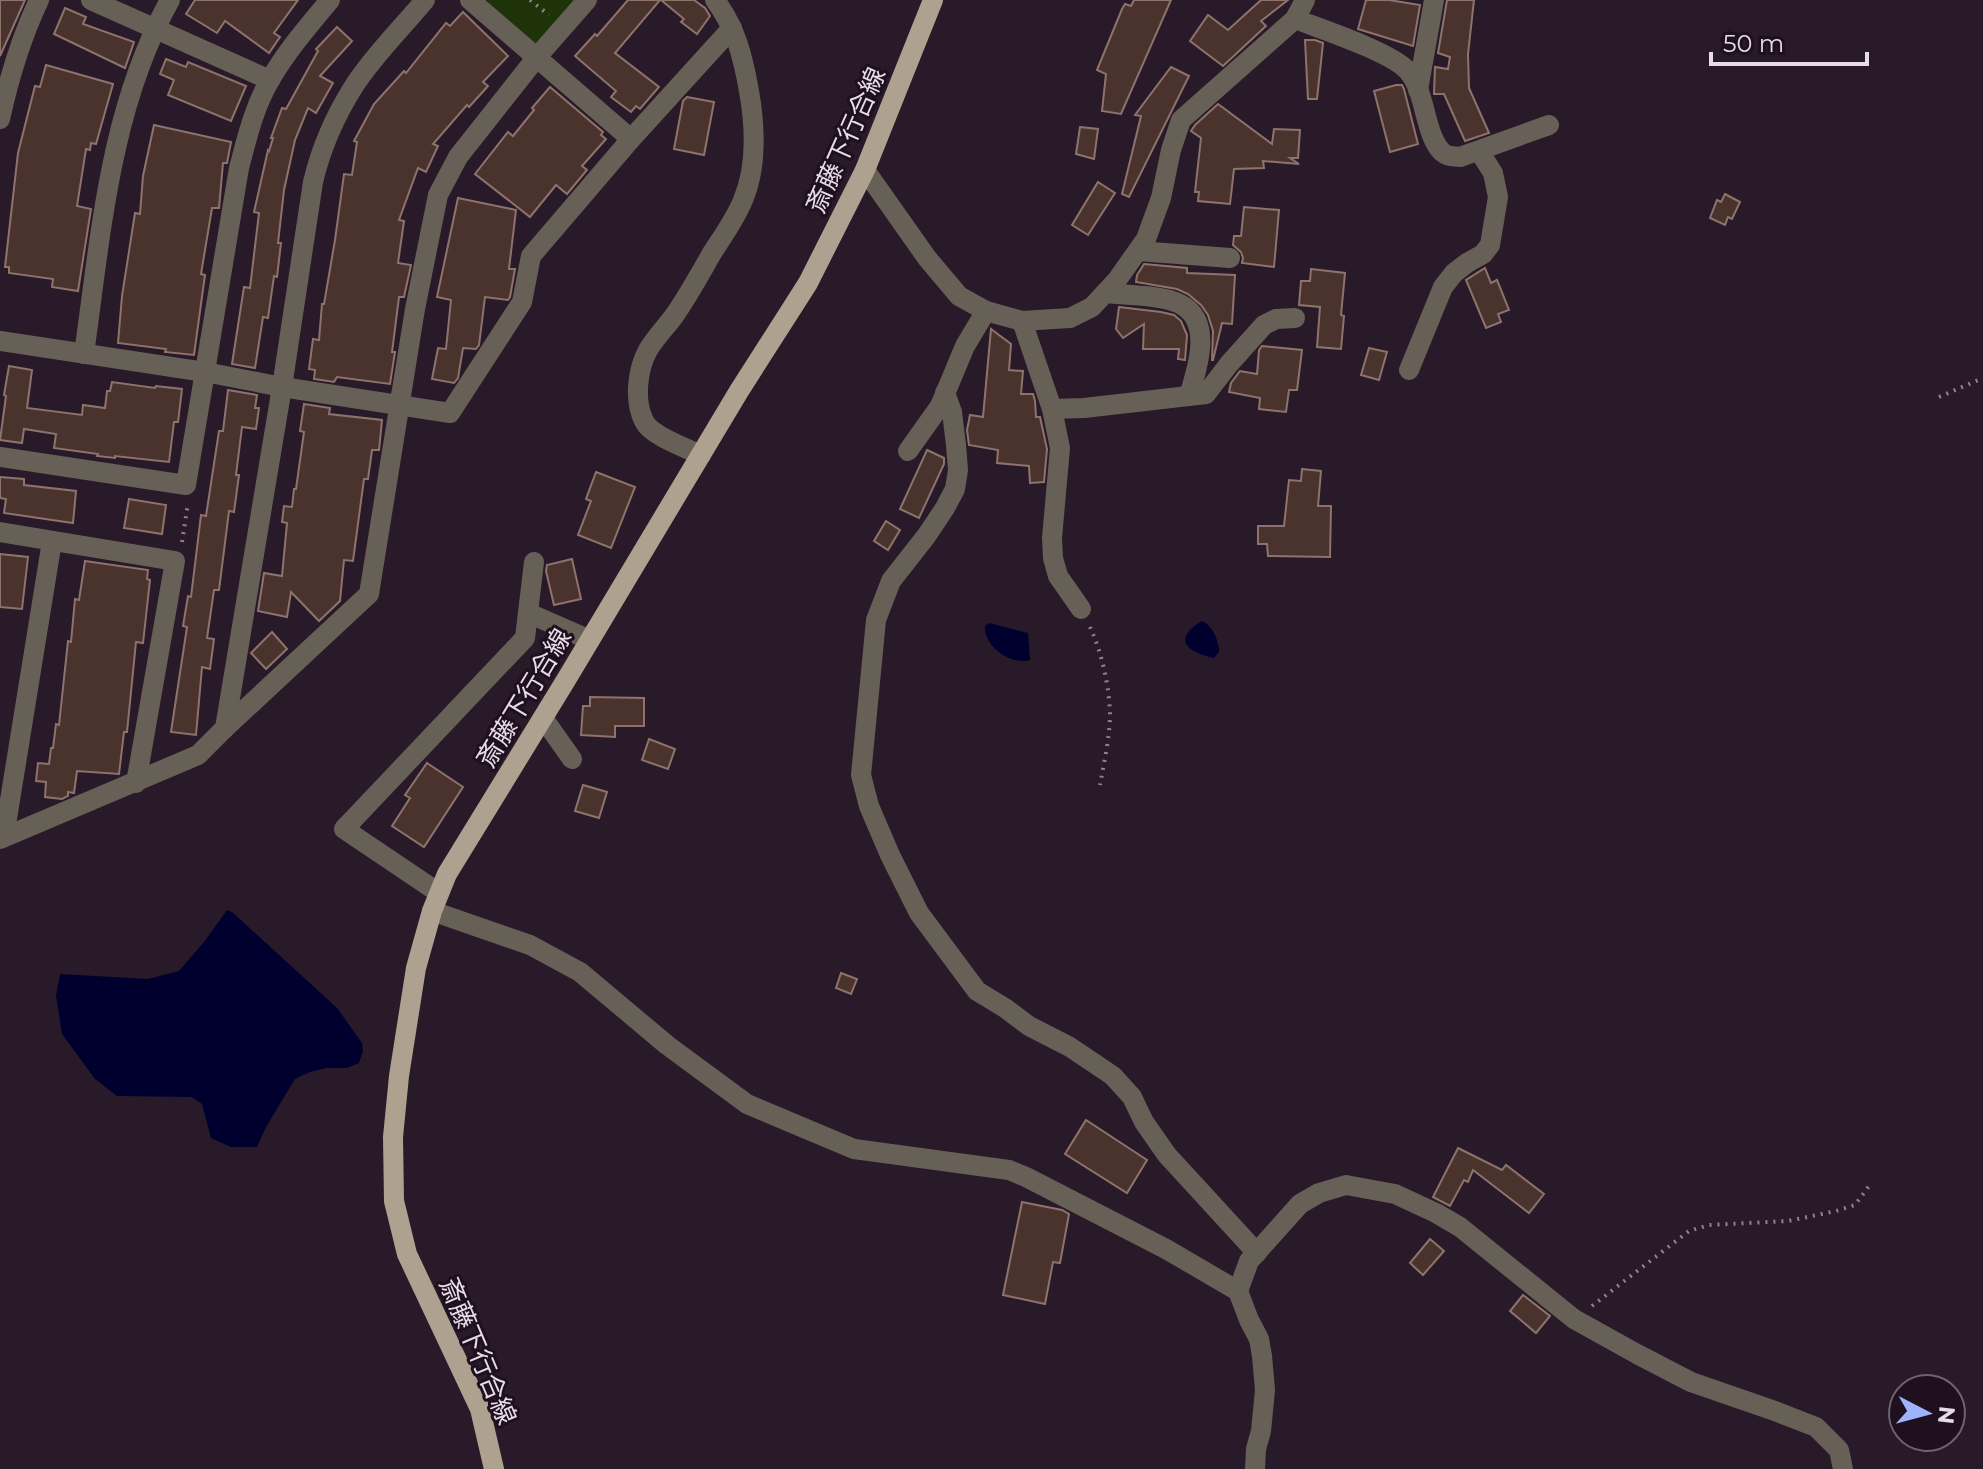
<svg xmlns="http://www.w3.org/2000/svg" width="1983" height="1469" font-family="Montserrat,'Noto Sans JP',sans-serif">
<rect width="100%" height="100%" fill="#281a29"/>
<polygon fill="#1e3307" points="486,0 575,0 537,45"/>
<g fill="#00002e">
<path d="M1202,621C1213,626 1219,641 1219,652L1214,658C1186,652 1172,639 1202,621Z"/>
<path d="M989,623L1028,633L1030,660C1010,666 983,645 985,626Z"/>
<polygon points="227,910 232,912 337,1008 362,1043 363,1051 359,1063 347,1068 326,1068 310,1072 295,1079 266,1127 257,1147 231,1147 211,1138 202,1104 192,1097 117,1096 95,1079 62,1034 56,996 60,974 148,979 179,971 204,942"/>
</g>
<g fill="#4a332d" stroke="#8e736d" stroke-width="2">
<polygon points="0,0 25,0 0,56"/>
<polygon points="195,0 298,0 274,33 280,37 269,53 225,21 217,33 186,14"/>
<polygon points="628,0 660,0 615,53 659,87 640,109 636,106 631,112 611,97 616,91 575,56 595,34 597,36"/>
<polygon points="661,0 694,0 705,8 710,16 697,34 681,22 684,19"/>
<polygon points="1134,0 1171,0 1121,114 1102,111 1106,74 1097,70 1122,9 1125,4 1131,6"/>
<polygon points="1261,0 1288,0 1261,21 1266,26 1223,66 1190,41 1208,15 1228,30"/>
<polygon points="1366,0 1389,0 1420,5 1413,46 1358,29"/>
<polygon points="1447,0 1474,0 1468,54 1469,88 1489,133 1465,141 1444,94 1434,94 1435,67 1448,69 1450,57 1438,53"/>
<polygon points="65,8 86,17 83,24 134,42 125,68 54,34"/>
<polygon points="463,12 508,56 483,82 488,86 469,107 467,105 433,144 438,146 426,172 418,168 399,220 404,221 398,263 411,265 404,297 399,297 392,352 395,352 390,384 337,377 334,382 314,379 315,370 309,369 313,339 319,340 322,304 324,304 335,240 344,174 352,175 357,142 354,141 374,104 404,71 406,73 446,23 450,26"/>
<polygon points="337,27 352,41 320,76 333,83 316,113 308,108 295,140 284,190 278,243 281,243 277,277 274,276 268,318 263,317 255,368 232,364 244,287 250,288 259,213 254,212 268,150 269,151 273,138 271,138 282,108 286,109 318,51 316,49"/>
<polygon points="1305,40 1315,40 1323,43 1317,99 1308,99"/>
<polygon points="166,59 186,67 188,62 246,86 231,121 168,95 174,80 160,74"/>
<polygon points="46,65 113,84 96,144 91,143 90,150 86,149 77,206 91,209 78,291 52,287 53,279 9,273 9,267 5,267 18,153 35,86 40,87"/>
<polygon points="1171,67 1189,76 1129,197 1122,194 1141,116 1135,115"/>
<polygon points="1396,85 1402,85 1404,89 1418,144 1390,152 1374,91"/>
<polygon points="550,87 603,132 601,135 606,139 582,166 587,170 567,194 556,185 530,217 475,174 508,132 513,136 534,110 532,108"/>
<polygon points="687,97 714,102 704,155 674,149 683,101"/>
<polygon points="1218,104 1272,144 1274,129 1300,130 1298,158 1290,158 1299,164 1263,161 1264,168 1234,169 1230,204 1198,201 1199,192 1195,192 1201,138 1191,131 1195,125"/>
<polygon points="154,125 231,142 227,163 223,163 219,208 212,208 201,274 205,275 194,355 165,352 166,349 118,343 122,296 135,213 140,214 143,176"/>
<polygon points="1080,127 1098,129 1094,159 1076,154"/>
<polygon points="1098,182 1115,193 1088,235 1072,225"/>
<polygon points="1725,194 1740,202 1732,219 1728,217 1725,225 1710,218 1717,200 1721,202"/>
<polygon points="458,198 516,210 509,269 515,269 510,297 508,300 485,297 479,345 476,349 463,348 458,378 454,383 432,379 438,348 446,349 451,300 437,297"/>
<polygon points="1244,207 1279,210 1274,267 1242,263 1243,258 1241,252 1233,245 1234,236 1241,236"/>
<polygon points="1144,264 1187,268 1187,273 1235,275 1232,324 1222,323 1213,360 1212,360 1213,331 1208,315 1201,305 1188,294 1177,289 1136,282 1137,275"/>
<polygon points="1485,268 1491,283 1497,280 1509,310 1498,314 1501,322 1486,328 1466,280"/>
<polygon points="1311,269 1345,273 1341,315 1344,316 1341,349 1317,347 1320,307 1299,305 1301,281 1310,281"/>
<polygon points="1119,307 1161,312 1174,315 1181,321 1187,335 1185,360 1178,359 1179,349 1143,349 1144,324 1123,338 1116,329"/>
<polygon points="991,329 1011,344 1009,370 1023,371 1021,394 1033,394 1035,401 1036,417 1040,417 1047,449 1044,482 1030,483 1029,466 997,463 998,450 969,445 967,430 970,415 983,417"/>
<polygon points="1262,346 1302,350 1297,390 1289,390 1286,412 1259,409 1260,398 1229,392 1231,383 1240,371 1257,374 1259,350"/>
<polygon points="1369,348 1387,352 1379,380 1361,375"/>
<polygon points="9,366 32,370 27,408 82,415 83,405 105,408 107,391 110,391 112,382 155,388 156,386 182,389 178,422 174,422 169,462 115,456 115,458 97,456 98,454 54,448 56,434 24,429 22,443 0,440 6,396 4,395"/>
<polygon points="228,390 257,395 255,408 259,408 256,429 242,427 236,475 239,475 234,512 229,511 219,590 214,590 207,638 214,639 210,669 202,667 196,735 171,732 187,627 183,626 188,596 191,597 201,515 206,516 219,431 223,431"/>
<polygon points="304,404 330,408 329,414 382,420 379,450 372,450 368,479 364,479 353,561 344,560 340,601 319,621 291,592 287,617 258,611 264,573 282,576 287,523 282,522 284,506 292,507 294,489 296,489 304,432 300,431"/>
<polygon points="927,450 944,458 944,464 919,518 900,509"/>
<polygon points="1302,469 1321,471 1318,506 1331,506 1330,557 1268,556 1267,544 1258,544 1258,526 1284,526 1289,480 1301,481"/>
<polygon points="596,472 635,487 611,548 578,535 591,501 586,499"/>
<polygon points="0,477 24,479 24,485 76,491 73,523 4,513 6,499 0,498"/>
<polygon points="129,499 166,505 162,534 124,528"/>
<polygon points="886,521 900,530 888,550 874,541"/>
<polygon points="0,554 28,557 22,609 0,607"/>
<polygon points="572,559 581,599 554,605 546,571 547,565"/>
<polygon points="85,561 148,570 147,579 150,580 143,643 136,642 127,732 124,732 119,774 77,771 74,793 68,792 68,796 62,799 45,797 46,782 36,781 38,763 49,764 51,748 53,748 56,724 59,725 68,641 71,642 75,599 79,600"/>
<polygon points="272,632 287,649 266,669 251,653"/>
<polygon points="590,697 644,698 644,726 615,726 615,737 581,735 583,706 590,706"/>
<polygon points="649,739 675,749 668,769 642,760"/>
<polygon points="427,763 463,787 424,847 392,826 410,798 405,795"/>
<polygon points="583,785 607,792 599,818 575,811"/>
<polygon points="841,973 857,979 851,994 836,988"/>
<polygon points="1086,1120 1147,1160 1127,1193 1065,1154"/>
<polygon points="1458,1148 1502,1170 1506,1165 1544,1194 1529,1213 1473,1170 1468,1182 1464,1180 1450,1206 1433,1197"/>
<polygon points="1022,1202 1062,1210 1069,1214 1060,1263 1053,1262 1045,1304 1003,1295"/>
<polygon points="1430,1239 1444,1251 1423,1275 1410,1263"/>
<polygon points="1523,1295 1550,1316 1536,1333 1510,1311"/>
</g>
<g fill="none" stroke-linecap="round" stroke-linejoin="round">
<g stroke="#8f8390" stroke-width="4" stroke-dasharray="2 6" stroke-linecap="butt">
<polyline points="530,0 549,15"/>
<polyline points="1939,397 1983,378"/>
<polyline points="182,542 188,503"/>
<path d="M1090,627C1102,653 1109,685 1110,714C1110,737 1104,762 1100,785"/>
<polyline points="1592,1306 1689,1231 1709,1225 1788,1221 1836,1211 1855,1205 1869,1186"/>
</g>
<g stroke="#676057" stroke-width="20">
<polyline points="91,0 270,80"/>
<path d="M1295,19C1321,29 1391,52 1408,71C1426,91 1424,134 1442,152C1447,157 1454,156 1460,157L1549,125"/>
<polyline points="1418,90 1434,0"/>
<path d="M0,119C9,78 21,38 39,0"/>
<polyline points="631,139 732,28"/>
<polyline points="865,170 927,258 959,296 986,311 1022,321 1070,318 1092,307 1117,280 1146,239 1161,198 1171,150 1181,120 1295,19 1305,0"/>
<polyline points="1138,251 1230,258"/>
<path d="M1105,293C1125,295 1163,295 1180,304C1214,321 1197,369 1189,396"/>
<polyline points="1022,321 1052,409 1084,408 1206,394 1229,364 1264,325 1276,319 1295,318"/>
<polyline points="0,341 205,372 282,387 450,413 522,302 531,256 631,139 470,0"/>
<path d="M84,354C101,233 110,108 170,0"/>
<polyline points="1409,370 1443,287 1454,273 1467,263 1483,254 1490,245 1498,197 1493,173 1479,151"/>
<polyline points="945,393 952,412 956,445 958,470 955,489 945,508 927,535 891,581 876,620 861,775 869,806 890,855 919,913 977,991 1005,1008 1029,1026 1070,1047 1113,1076 1132,1097 1144,1122 1167,1155 1257,1253"/>
<polyline points="1052,409 1060,448 1052,538 1053,558 1058,576 1081,609"/>
<polyline points="908,451 940,406 965,346 986,311"/>
<path d="M701,455C686,448 651,436 644,421C634,401 637,370 648,350C655,338 666,327 674,316C688,296 700,274 712,253C723,236 736,218 743,200C757,167 755,125 749,91C743,57 736,28 715,0"/>
<path d="M0,457L186,485L239,168C247,138 254,107 270,80C286,52 309,25 330,0"/>
<polyline points="0,532 175,561 136,783"/>
<polyline points="528,613 590,640"/>
<polyline points="543,718 572,759"/>
<path d="M225,728L282,387L313,182C321,148 335,116 354,86C374,55 402,28 425,0"/>
<polyline points="4,837 52,541"/>
<polyline points="0,839 198,755 225,728 369,594 415,309 438,195 458,157 537,57 587,0"/>
<polyline points="439,893 344,829 525,638 534,562"/>
<polyline points="432,911 530,945 580,972 667,1045 747,1104 854,1149 1009,1170 1026,1177 1166,1249 1238,1291 1249,1320 1259,1339 1262,1356 1265,1390 1261,1431 1256,1449 1255,1469"/>
<polyline points="1238,1291 1249,1261 1300,1204 1319,1193 1346,1185 1395,1194 1436,1213 1460,1227 1574,1319 1637,1354 1691,1382 1772,1410 1816,1427 1839,1450 1843,1469"/>
</g>
<polyline stroke="#afa18f" stroke-width="20" points="494,1469 480,1409 407,1254 394,1201 393,1137 399,1076 416,968 432,911 447,874 566,680 739,391 808,283 865,170 933,0"/>
</g>
<g text-anchor="middle" stroke-width="6" stroke-linejoin="round" paint-order="stroke">
<g font-size="26" fill="#e7dde8" stroke="#1e101f">
<text transform="translate(846 140) rotate(-66)" y="9">斎藤下行合線</text>
<text transform="translate(524 698) rotate(-59)" y="9">斎藤下行合線</text>
<text transform="translate(478 1351) rotate(67)" y="9">斎藤下行合線</text>
</g>
</g>
<g transform="translate(1927 1413) rotate(96)"><circle r="38" fill="#1e101f" stroke="#6e626f" stroke-width="2"/>
<path d="M0-6L14 30L0 20L-14 30Z" fill="#9db4fd"/>
<text y="-12" font-size="22" font-weight="bold" text-anchor="middle" fill="#e7dde8">N</text>
</g>
<path d="M1711 52v12h156v-12" fill="none" stroke="#e7dde8" stroke-width="4"/>
<text x="1723" y="52" font-size="24" fill="#e7dde8" stroke="#1e101f" stroke-width="6" paint-order="stroke">50 m</text>
</svg>
